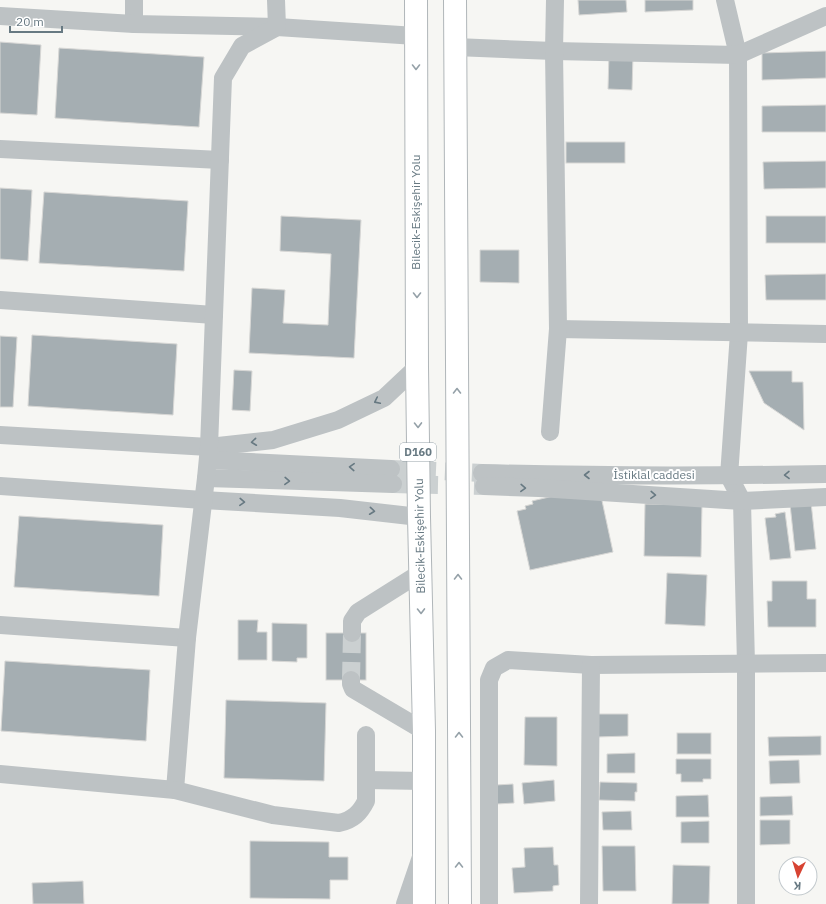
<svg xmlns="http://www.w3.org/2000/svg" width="826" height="904" font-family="'IBM Plex Sans',sans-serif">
<rect width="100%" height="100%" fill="#f6f6f3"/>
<g fill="#a5aeb2" stroke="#d7d7d5">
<polygon points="578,0 626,0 627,12 579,15"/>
<polygon points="645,0 693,0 693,10 645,12"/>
<polygon points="0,42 41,45 37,115 0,113"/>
<polygon points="59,48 204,57 199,127 55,118"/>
<polygon points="826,51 826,78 762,80 762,53"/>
<polygon points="609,54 633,55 632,90 608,89"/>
<polygon points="826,105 826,132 762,132 762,106"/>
<rect x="566" y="142" width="59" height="21"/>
<polygon points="826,161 826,188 764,189 763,162"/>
<polygon points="0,188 32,190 28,261 0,259"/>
<polygon points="44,192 188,201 184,271 39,263"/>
<polygon points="281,216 361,220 354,358 249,353 252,288 285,290 283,323 328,325 331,254 280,251"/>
<rect x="766" y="216" width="60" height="27"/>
<polygon points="480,250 519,250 519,283 480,282"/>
<polygon points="826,274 826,300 766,300 765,275"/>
<polygon points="32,335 177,344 173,415 28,406"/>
<polygon points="0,336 17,337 13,407 0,407"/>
<polygon points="234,370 252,371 250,411 232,410"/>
<polygon points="749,371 792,371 792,382 803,382 804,430 764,403"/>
<polygon points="575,491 601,496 613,552 530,570 517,511 526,509 525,506 533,504 532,501"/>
<polygon points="811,502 816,549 795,551 790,504"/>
<polygon points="645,504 702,505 701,557 644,556"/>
<polygon points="785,512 791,558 770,560 765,518 776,517 775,514"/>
<polygon points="19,516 163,525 159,596 14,587"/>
<polygon points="667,573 707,575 705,626 665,624"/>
<polygon points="772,581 807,581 807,599 816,599 816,627 768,627 767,601 772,601"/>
<polygon points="238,620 258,620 257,632 267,632 267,660 238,660"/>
<polygon points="272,623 307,624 307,658 297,658 297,662 272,661"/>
<rect x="326" y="633" width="40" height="47"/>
<polygon points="5,661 150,670 146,741 1,731"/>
<polygon points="226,700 326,703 324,781 224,778"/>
<polygon points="595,714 628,714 628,736 596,737"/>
<polygon points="525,717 557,717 557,766 524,765"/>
<rect x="677" y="733" width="34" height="21"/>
<polygon points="821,736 821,755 769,756 768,737"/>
<polygon points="635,753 635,773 607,773 607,754"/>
<polygon points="676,759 711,759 711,779 703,779 703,782 681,782 681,774 676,774"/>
<polygon points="799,760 800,783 770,784 769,761"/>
<polygon points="554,780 555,801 524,804 522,783"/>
<polygon points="600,782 637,783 637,792 635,792 635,801 599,800"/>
<polygon points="513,784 514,803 497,804 496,785"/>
<polygon points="708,795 709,817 676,817 676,796"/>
<polygon points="792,796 793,815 760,816 760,797"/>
<polygon points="631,811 632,830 603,830 602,812"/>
<polygon points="760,820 790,820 790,844 760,845"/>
<polygon points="709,821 709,843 681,843 681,822"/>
<polygon points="250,841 329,842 329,857 348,857 348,880 330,880 330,899 250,898"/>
<polygon points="602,846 635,846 636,891 603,891"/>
<polygon points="553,847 554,865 558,865 559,885 553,886 553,891 514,893 512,868 525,867 524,848"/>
<polygon points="673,865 710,866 709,904 672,904"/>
<polygon points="83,881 84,904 33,904 32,883"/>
</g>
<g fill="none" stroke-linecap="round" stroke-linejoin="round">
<g stroke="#cbd0d1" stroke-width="18" stroke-dasharray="18 9" stroke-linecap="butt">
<polyline points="391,469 482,473"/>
<polyline points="393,484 484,486"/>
<polyline points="351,680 352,633"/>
</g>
<g stroke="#b0b6b9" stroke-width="24">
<g id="major">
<polyline points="416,0 417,367 419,517 424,731 424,904"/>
<polyline points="455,0 460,904"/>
</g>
</g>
<g stroke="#bdc2c4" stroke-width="18">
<polyline points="134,0 134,24"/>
<polyline points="725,0 738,55 739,333 729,476 742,501 746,664 746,904"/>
<polyline points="0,16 134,24 277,27 416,36"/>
<polyline points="455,47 554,51 738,55 826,16"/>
<polyline points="0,149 220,160"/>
<polyline points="0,300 214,315"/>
<polyline points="558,329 826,334"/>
<polyline points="550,432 558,329 554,51 555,0"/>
<polyline points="0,435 209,447 273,440 338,420 384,398 417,367"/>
<polyline points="208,460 391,469"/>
<path d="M482,473C597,476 711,476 826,474"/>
<polyline points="206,478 393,484"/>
<polyline points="0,486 203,500 340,508 419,517"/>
<polyline points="484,486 539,488 742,501 826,497"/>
<polyline points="0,625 187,638"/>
<polyline points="352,633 352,621 358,612 420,573"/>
<polyline points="351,680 351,684 353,689 424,731"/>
<polyline points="0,774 175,790 187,638 206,478 209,447 223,78 242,46 277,27 276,0"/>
<polyline points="366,780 424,781"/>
<path d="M175,790L273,815L339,823C353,820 360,813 366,801V735"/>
<polyline points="405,904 421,857"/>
<polyline points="489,904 489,680 494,668 508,660 591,665 826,663"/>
<polyline points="589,904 591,665"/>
</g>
<use href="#major" stroke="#fff" stroke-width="22"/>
</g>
<defs><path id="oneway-chevron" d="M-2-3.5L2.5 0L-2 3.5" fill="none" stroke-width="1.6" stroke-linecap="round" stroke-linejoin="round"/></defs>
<g stroke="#95a1a8">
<use href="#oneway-chevron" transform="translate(416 67) rotate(90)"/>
<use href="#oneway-chevron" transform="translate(417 295) rotate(90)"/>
<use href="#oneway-chevron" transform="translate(457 391) rotate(-90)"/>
<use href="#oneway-chevron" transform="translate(418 425) rotate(89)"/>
<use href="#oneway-chevron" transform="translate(458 577) rotate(-90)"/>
<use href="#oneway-chevron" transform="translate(421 611) rotate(89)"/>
<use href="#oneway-chevron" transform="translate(459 735) rotate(-90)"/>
<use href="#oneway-chevron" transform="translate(459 865) rotate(-90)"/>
</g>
<g stroke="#677982">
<use href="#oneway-chevron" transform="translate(377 401) rotate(154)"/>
<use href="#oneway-chevron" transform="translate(254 442) rotate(174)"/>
<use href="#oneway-chevron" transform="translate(352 467) rotate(-177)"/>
<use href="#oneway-chevron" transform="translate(587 475) rotate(-180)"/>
<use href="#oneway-chevron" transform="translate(787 475) rotate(179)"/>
<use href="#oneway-chevron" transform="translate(287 481) rotate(2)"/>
<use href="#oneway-chevron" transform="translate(523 488) rotate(2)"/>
<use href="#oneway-chevron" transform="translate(653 495) rotate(3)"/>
<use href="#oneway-chevron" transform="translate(242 502) rotate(3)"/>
<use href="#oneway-chevron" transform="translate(372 511) rotate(6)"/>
</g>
<g text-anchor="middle" stroke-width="4" stroke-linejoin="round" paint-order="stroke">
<rect fill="#fff" stroke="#95a1a8" stroke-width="1" x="400" y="443" width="36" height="18" rx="3"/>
<g font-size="11" font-weight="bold" fill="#677982">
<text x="418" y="456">D160</text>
</g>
<g font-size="12" fill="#677982" stroke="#fff">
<text transform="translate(416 212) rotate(-90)" y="4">Bilecik-Eskişehir Yolu</text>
<text x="654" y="479">İstiklal caddesi</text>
<text transform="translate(420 536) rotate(-91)" y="4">Bilecik-Eskişehir Yolu</text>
</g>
</g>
<g transform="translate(798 876) rotate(184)"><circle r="19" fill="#ffffff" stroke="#c2c9cd"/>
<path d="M0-3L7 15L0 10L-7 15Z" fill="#d74332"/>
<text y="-6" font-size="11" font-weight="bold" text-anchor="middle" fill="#677982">K</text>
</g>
<path d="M10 26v6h52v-6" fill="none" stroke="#677982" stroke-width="2"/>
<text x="16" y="26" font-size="12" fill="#677982" stroke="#ffffff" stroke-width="3" paint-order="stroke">20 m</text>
</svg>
